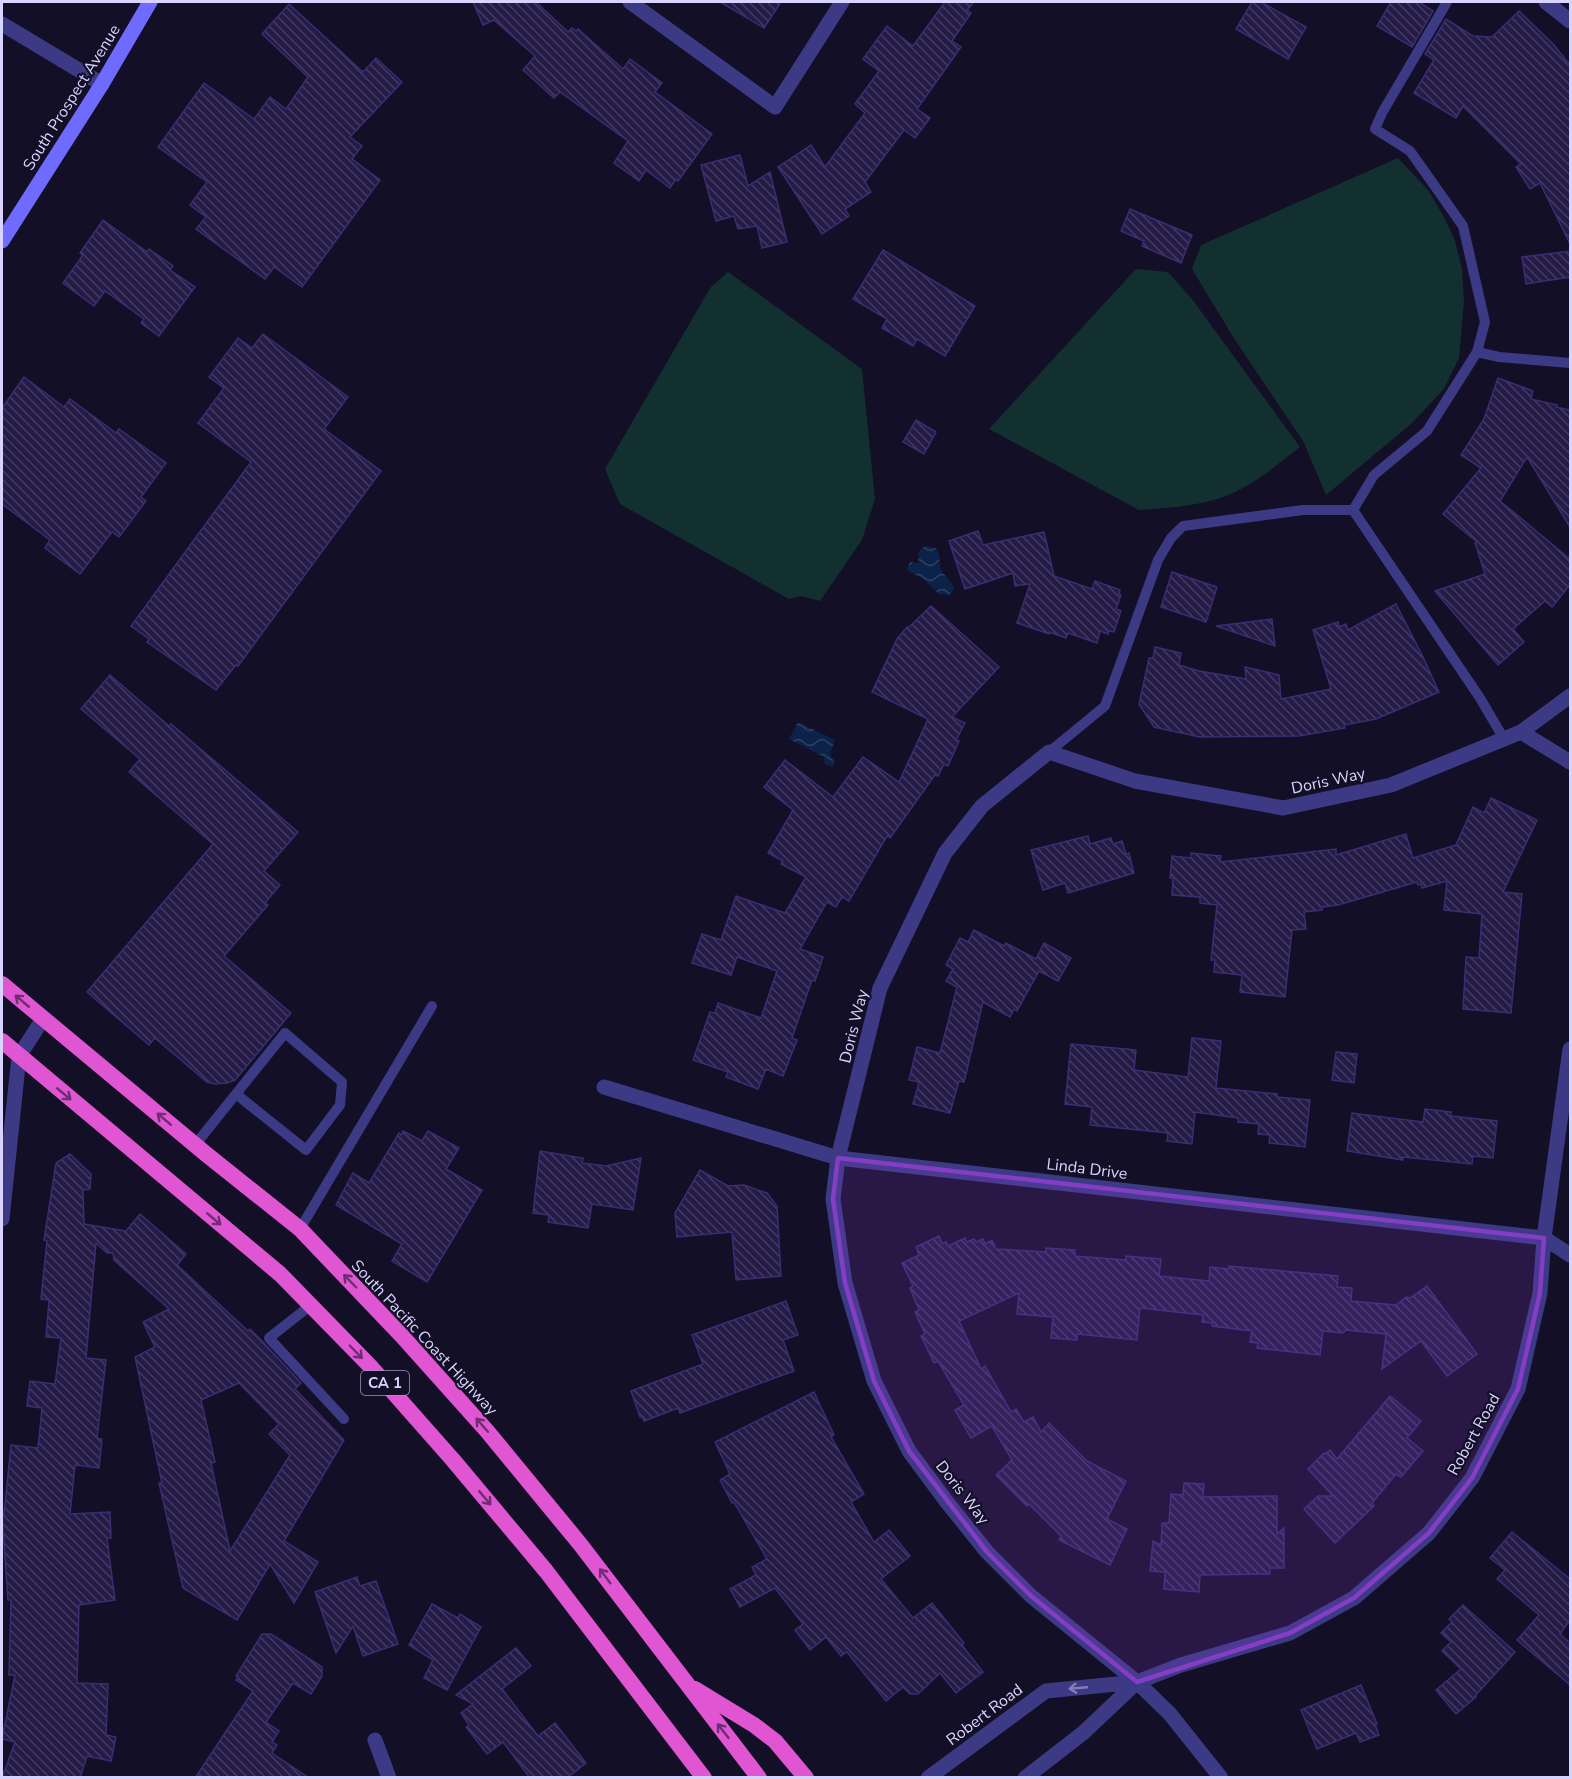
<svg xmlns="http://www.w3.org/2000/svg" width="1572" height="1779" font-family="'Nunito Sans',sans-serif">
<defs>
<pattern id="water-waves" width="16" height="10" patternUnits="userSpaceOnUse" patternTransform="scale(1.5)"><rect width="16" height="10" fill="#0c2248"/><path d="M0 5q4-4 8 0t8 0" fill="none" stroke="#2f4163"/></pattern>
<pattern id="building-back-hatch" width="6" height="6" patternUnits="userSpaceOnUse" patternTransform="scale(1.5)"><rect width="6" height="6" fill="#241b47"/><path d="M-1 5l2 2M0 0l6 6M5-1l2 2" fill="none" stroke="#433b63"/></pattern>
</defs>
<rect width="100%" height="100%" fill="#130f26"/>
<g fill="#12302f">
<polygon points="1398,158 1429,191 1445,219 1455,241 1462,269 1464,302 1459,358 1444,389 1411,424 1326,495 1303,441 1235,340 1192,269 1201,245"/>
<path d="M1136,269L1168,272L1192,299L1300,447C1279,463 1256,483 1231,494C1203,506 1169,508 1139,510L989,429Z"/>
<polygon points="728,272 862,369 875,499 862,540 820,601 801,596 789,599 620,504 605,469 710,288"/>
</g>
<g fill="url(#water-waves)">
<path d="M926,546L936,548L939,554L940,567L943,573L955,588L949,595L939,594L923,579L907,570L910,562L919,563C917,555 918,549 926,546Z"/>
<polygon points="798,722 835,740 830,754 835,763 832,767 825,764 824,757 789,739"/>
</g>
<g fill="url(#building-back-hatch)" stroke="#3b2d73" stroke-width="1.5" fill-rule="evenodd">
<polygon points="473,2 536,2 568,32 572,28 576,31 578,29 623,69 630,59 662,83 655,92 712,134 678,181 676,179 670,188 646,170 639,181 614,163 628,141 560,92 554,98 523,70 535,56 494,20 483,25"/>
<polygon points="720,2 781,2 764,28"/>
<polygon points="945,2 974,2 967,10 971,13 952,41 961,47 917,109 930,118 915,138 904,130 865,182 871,192 845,209 849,216 822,234 778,167 811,145 825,167 865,113 855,104 879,71 863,59 887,26 913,46"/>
<polygon points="1252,2 1261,2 1306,27 1288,59 1236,29"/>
<polygon points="1391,2 1419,2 1433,11 1412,47 1377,26"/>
<polygon points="289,4 363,72 376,58 402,82 350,137 362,146 352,159 380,180 302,287 274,267 265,279 196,229 206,217 190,205 207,182 158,147 204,83 254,119 270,97 286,109 308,77 262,34"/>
<polygon points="1519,11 1554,45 1570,65 1570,244 1540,183 1530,189 1516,167 1521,164 1463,106 1456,118 1414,93 1434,60 1425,54 1446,19 1473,36 1492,37"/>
<polygon points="740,155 748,186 770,172 787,242 762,248 757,226 738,229 734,216 716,221 701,165"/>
<polygon points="1130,209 1192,235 1181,263 1142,246 1144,241 1121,231"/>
<polygon points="103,220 147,252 149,249 173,266 170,270 195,287 159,336 141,323 144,319 105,291 94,306 63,283 83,255 80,253"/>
<polygon points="883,250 975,306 945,356 917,339 913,346 882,328 887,319 853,299"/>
<polygon points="1570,251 1570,277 1526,284 1522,257"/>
<polygon points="263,334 348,397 324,429 381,471 238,666 236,665 216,690 147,642 149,639 131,626 251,462 198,423 224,388 209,377 238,338 252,348"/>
<polygon points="24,377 64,407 70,399 116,433 119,429 166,463 141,497 146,501 119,537 112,532 80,574 45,548 50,540 2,504 2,408"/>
<polygon points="1498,378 1533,391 1531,399 1557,405 1556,407 1570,410 1570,527 1527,457 1500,501 1570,559 1570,585 1552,607 1545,601 1513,629 1524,642 1498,665 1435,591 1485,574 1475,543 1477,542 1443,514 1481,468 1461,455 1484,419"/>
<polygon points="916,420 936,432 924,454 903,442"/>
<polygon points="978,531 983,545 1044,532 1054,576 1092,589 1095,581 1120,590 1119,594 1121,595 1116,609 1121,611 1114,632 1109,631 1108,634 1100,631 1097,643 1068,633 1066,638 1049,632 1049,634 1017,623 1030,584 1015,586 1013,573 965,589 949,541"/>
<polygon points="1172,572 1217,587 1206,622 1161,607"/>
<polygon points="1396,604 1423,657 1439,692 1376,719 1344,725 1345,728 1299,736 1200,737 1154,727 1139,704 1149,658 1153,658 1155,647 1181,653 1179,665 1199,671 1246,679 1245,667 1279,675 1281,699 1331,689 1313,630 1338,622 1339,627 1346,624 1348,630"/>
<polygon points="931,606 999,667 952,717 965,723 956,740 959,741 948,766 944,764 938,776 935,775 890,838 887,836 849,901 842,897 836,907 827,902 800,949 823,957 815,981 812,980 792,1038 797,1040 783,1076 766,1069 758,1089 726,1077 728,1072 693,1060 710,1012 715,1013 718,1003 761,1018 777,971 737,957 731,975 692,963 702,934 721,940 736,896 785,913 806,877 781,864 783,861 768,853 793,810 764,787 785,760 833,797 863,757 899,782 928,719 872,692 897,639 907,627 908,628"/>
<polygon points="1272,619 1275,646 1216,626"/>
<polygon points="110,675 169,726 171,724 298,832 264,871 280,885 265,903 268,905 224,956 291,1013 235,1080 227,1083 215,1084 207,1082 155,1038 149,1045 87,992 213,844 129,772 140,759 81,709"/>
<polygon points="1491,798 1537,820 1503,892 1522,894 1511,1013 1463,1009 1466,957 1479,958 1482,914 1444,910 1447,881 1422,888 1421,884 1418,885 1417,882 1338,905 1322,907 1322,910 1304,912 1306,929 1292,930 1285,997 1240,992 1242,975 1214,972 1215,960 1211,960 1217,905 1200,903 1200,897 1172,895 1173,878 1170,878 1172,856 1191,858 1191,853 1221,856 1220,862 1336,849 1336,855 1406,834 1413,858 1456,845 1473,807 1484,813"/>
<polygon points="1088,836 1090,844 1111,838 1113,844 1122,841 1126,854 1129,853 1134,873 1068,893 1065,883 1043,890 1031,850"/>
<polygon points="974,930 1004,946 1006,943 1036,959 1044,943 1071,958 1058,981 1039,971 1017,1011 1014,1009 1010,1017 983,1002 964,1082 959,1081 950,1113 913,1104 919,1082 909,1080 917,1047 940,1053 957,987 946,981 953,969 946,965 960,938 968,942"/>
<polygon points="1192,1038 1221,1041 1216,1088 1277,1094 1277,1097 1310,1100 1305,1147 1269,1143 1270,1135 1258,1134 1259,1124 1238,1122 1238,1118 1195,1112 1192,1144 1167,1141 1168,1133 1090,1125 1092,1107 1065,1104 1071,1044 1136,1050 1134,1070 1188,1077"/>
<polygon points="1336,1052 1357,1054 1354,1083 1332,1080"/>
<polygon points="1425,1109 1451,1112 1451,1116 1497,1121 1493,1158 1473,1156 1472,1164 1403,1157 1403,1160 1347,1151 1352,1113 1423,1122"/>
<polygon points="403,1131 422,1141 428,1131 459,1148 446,1169 482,1190 427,1282 392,1261 402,1244 336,1205 353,1173 369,1183 399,1133 401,1135"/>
<polygon points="540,1151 583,1158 582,1163 606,1166 641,1158 633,1210 592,1204 588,1228 548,1222 549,1215 533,1213"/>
<path d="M70,1154L91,1174L90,1189L83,1190L84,1224L126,1231L140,1214L186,1254L177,1265L248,1331L250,1329L263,1342L301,1383L295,1389L344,1440L284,1541L318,1562L294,1603L270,1564L237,1620L183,1588L159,1483H162L135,1357L155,1347L143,1322L169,1309L114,1260L113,1253H107L96,1243L86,1358L106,1360L97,1438L102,1439L99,1468L75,1465L70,1514L110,1512L111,1538H107L115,1600L79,1605L77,1683L108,1684L106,1735L116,1737L111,1761L87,1756L80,1778H2L15,1742L2,1739L15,1675H9L11,1600H8L2,1514H4L11,1445L38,1448L42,1408L27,1406L30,1381L55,1384L61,1338L46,1337L49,1300L41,1299L47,1241L44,1240L56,1163ZM239,1383L279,1424L269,1434L290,1455L230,1551L211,1463L215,1462L201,1400Z"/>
<polygon points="700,1170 728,1186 744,1185 767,1193 777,1206 781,1276 736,1280 732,1232 677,1237 675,1213"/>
<polygon points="939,1236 942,1244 946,1242 948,1246 965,1238 967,1242 974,1239 976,1242 983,1239 985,1244 992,1240 996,1249 1046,1252 1046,1248 1075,1250 1075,1256 1126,1260 1126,1256 1161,1259 1159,1276 1209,1281 1210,1267 1229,1269 1229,1266 1338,1276 1337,1287 1352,1288 1351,1301 1396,1305 1406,1297 1410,1298 1427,1286 1477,1354 1447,1376 1421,1341 1382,1369 1386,1334 1346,1330 1343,1333 1323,1331 1320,1355 1257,1348 1258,1343 1250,1342 1252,1331 1212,1326 1212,1323 1202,1322 1203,1315 1140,1308 1137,1340 1077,1334 1077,1340 1051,1338 1053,1317 1017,1314 1019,1293 959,1321 981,1369 985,1366 1011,1412 1016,1409 1024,1422 1033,1417 1041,1432 1049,1423 1087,1461 1126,1481 1107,1519 1127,1529 1110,1565 1059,1540 1061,1536 1029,1504 1027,1506 996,1475 1012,1460 992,1426 971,1438 955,1410 964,1405 938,1361 934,1363 921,1336 925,1334 915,1312 919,1310 910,1288 913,1286 902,1263 919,1255 916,1247"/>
<polygon points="786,1301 798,1335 783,1340 794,1371 680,1413 678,1408 644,1421 642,1417 640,1417 631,1391 703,1364 692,1335"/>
<polygon points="814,1392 834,1435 831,1437 864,1494 851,1502 874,1542 889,1530 910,1556 881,1579 913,1618 932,1603 964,1643 962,1645 983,1672 956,1693 940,1673 918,1694 910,1694 903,1687 886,1701 847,1652 841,1656 826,1637 810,1650 795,1630 803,1624 775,1588 740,1607 730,1589 756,1575 752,1567 767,1559 734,1502 732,1503 720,1480 730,1474 715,1442"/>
<polygon points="1390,1396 1421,1421 1407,1438 1423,1451 1401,1477 1396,1474 1372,1503 1374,1506 1335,1543 1304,1509 1318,1496 1333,1496 1308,1469 1324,1453 1325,1454 1330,1450 1337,1459"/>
<polygon points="1184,1483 1204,1484 1203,1497 1277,1496 1277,1534 1284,1528 1284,1568 1270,1568 1270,1574 1200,1575 1199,1592 1164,1589 1165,1572 1150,1571 1153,1541 1161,1545 1162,1523 1169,1523 1171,1494 1183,1495"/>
<polygon points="1512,1532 1570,1579 1570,1620 1560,1634 1570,1643 1570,1685 1517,1640 1539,1615 1497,1579 1505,1570 1490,1558"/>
<polygon points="357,1577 360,1586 376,1581 398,1644 363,1656 353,1626 336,1653 315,1592"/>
<polygon points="432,1604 458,1618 460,1614 481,1627 447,1690 424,1678 433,1660 409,1645"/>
<polygon points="1463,1605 1515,1652 1475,1696 1476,1697 1456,1714 1436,1690 1461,1669 1442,1651 1451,1642 1441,1633 1452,1622 1449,1619"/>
<polygon points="262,1634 271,1634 322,1667 322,1676 311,1694 293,1683 266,1722 279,1731 272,1742 277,1745 272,1753 309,1778 195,1778 253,1691 236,1680 238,1676 236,1676"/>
<polygon points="516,1648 531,1666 502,1689 538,1736 555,1723 586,1763 567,1778 530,1778 503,1742 487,1754 466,1727 469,1725 461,1713 473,1704 456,1695"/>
<polygon points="1361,1685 1377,1724 1375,1724 1379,1735 1360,1742 1356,1733 1317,1749 1301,1710"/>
</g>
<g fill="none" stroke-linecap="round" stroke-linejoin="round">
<g stroke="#3d3a85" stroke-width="10">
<polyline points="1477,352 1499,357 1570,363"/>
<polyline points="1353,510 1374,475 1427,431 1477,352 1485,322 1463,226 1410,151 1375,129 1382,113 1447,2"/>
<polyline points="1353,510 1480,698 1504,739"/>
<polyline points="1049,752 1105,706 1158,560 1171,538 1183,526 1303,510 1353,510"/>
<polyline points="195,1145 285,1033 342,1082 340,1105 306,1150 236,1094"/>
<polyline points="300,1229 432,1006"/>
<polyline points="311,1305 269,1338 344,1419"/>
</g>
<g stroke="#3d3a85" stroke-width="15">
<polyline points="630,2 775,107 842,2"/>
<polyline points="1546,2 1570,21"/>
<polyline points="2,24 102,84"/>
<polyline points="1521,732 1570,762"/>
<polyline points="604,1087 838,1158 1544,1238 1570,1255"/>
<polyline points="2,1219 19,1056 43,1019"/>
<polyline points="375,1740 389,1778"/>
<polyline points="928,1778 1046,1691 1137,1682 1181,1665 1290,1633 1354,1598 1429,1533 1472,1478 1518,1389 1540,1293 1544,1238 1570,1049"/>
<polyline points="1025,1778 1083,1733 1137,1682"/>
<polyline points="1221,1778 1170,1714 1137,1682 1031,1596 987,1552 946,1501 909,1451 874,1381 845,1283 833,1199 838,1158 880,988 945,853 982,806 1049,752 1135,781 1283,808 1391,785 1521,732 1570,696"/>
</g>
<polyline stroke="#6f6bff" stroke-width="15" points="2,241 102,84 150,2"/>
<g stroke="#e055d1" stroke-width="16">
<polyline points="2,984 206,1154 300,1229 402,1336 487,1431 580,1544 759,1778"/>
<polyline points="2,1041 280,1274 370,1366 453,1460 546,1571 704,1778"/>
<polyline points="695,1689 754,1725 775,1741 806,1778"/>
</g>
</g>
<defs><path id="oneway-shaft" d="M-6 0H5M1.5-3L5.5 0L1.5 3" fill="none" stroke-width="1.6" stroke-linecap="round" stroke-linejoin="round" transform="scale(1.5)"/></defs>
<g stroke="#6f2e73">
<use href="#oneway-shaft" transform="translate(22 1001) rotate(-140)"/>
<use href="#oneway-shaft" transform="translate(64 1094) rotate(40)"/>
<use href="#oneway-shaft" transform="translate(164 1119) rotate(-140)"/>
<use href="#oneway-shaft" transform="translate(214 1219) rotate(40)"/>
<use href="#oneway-shaft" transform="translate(350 1281) rotate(-134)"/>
<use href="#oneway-shaft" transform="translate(356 1352) rotate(46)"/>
<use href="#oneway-shaft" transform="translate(482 1425) rotate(-131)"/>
<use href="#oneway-shaft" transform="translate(485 1498) rotate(50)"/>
<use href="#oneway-shaft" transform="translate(605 1576) rotate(-127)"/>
<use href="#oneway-shaft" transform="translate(723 1731) rotate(-128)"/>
</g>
<use stroke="#837fbc" href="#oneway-shaft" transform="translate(1078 1688) rotate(175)"/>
<path fill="#843dc5" fill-opacity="0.2" stroke="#843dc5" stroke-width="4.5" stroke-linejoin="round" d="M838,1158L1544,1238L1540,1293L1518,1389L1472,1478L1429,1533L1354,1598L1290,1633L1137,1682L1031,1596L987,1552L909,1451L874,1381L845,1283L833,1199Z"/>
<g text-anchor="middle" stroke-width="4.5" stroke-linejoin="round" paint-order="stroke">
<rect fill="#130f26" stroke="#9e99be" stroke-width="1.5" x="361" y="1371" width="48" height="24" rx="4.5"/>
<g font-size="15" font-weight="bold" fill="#d9d4ff">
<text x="385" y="1388">CA 1</text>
</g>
<g font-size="16" fill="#d9d4ff" stroke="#130f26">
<text transform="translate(71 97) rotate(-58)" y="6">South Prospect Avenue</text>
<text transform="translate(1328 780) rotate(-12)" y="6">Doris Way</text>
<text transform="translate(853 1026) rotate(-76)" y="6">Doris Way</text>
<text transform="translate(1087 1168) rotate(7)" y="6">Linda Drive</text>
<text transform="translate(425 1337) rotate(47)" y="6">South Pacific Coast Highway</text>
<text transform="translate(1473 1434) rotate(-61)" y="6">Robert Road</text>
<text transform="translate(963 1492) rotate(52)" y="6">Doris Way</text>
<text transform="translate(984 1714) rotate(-37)" y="6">Robert Road</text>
</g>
</g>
<rect width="1572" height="1779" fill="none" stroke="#d9d4ff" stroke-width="6"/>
</svg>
